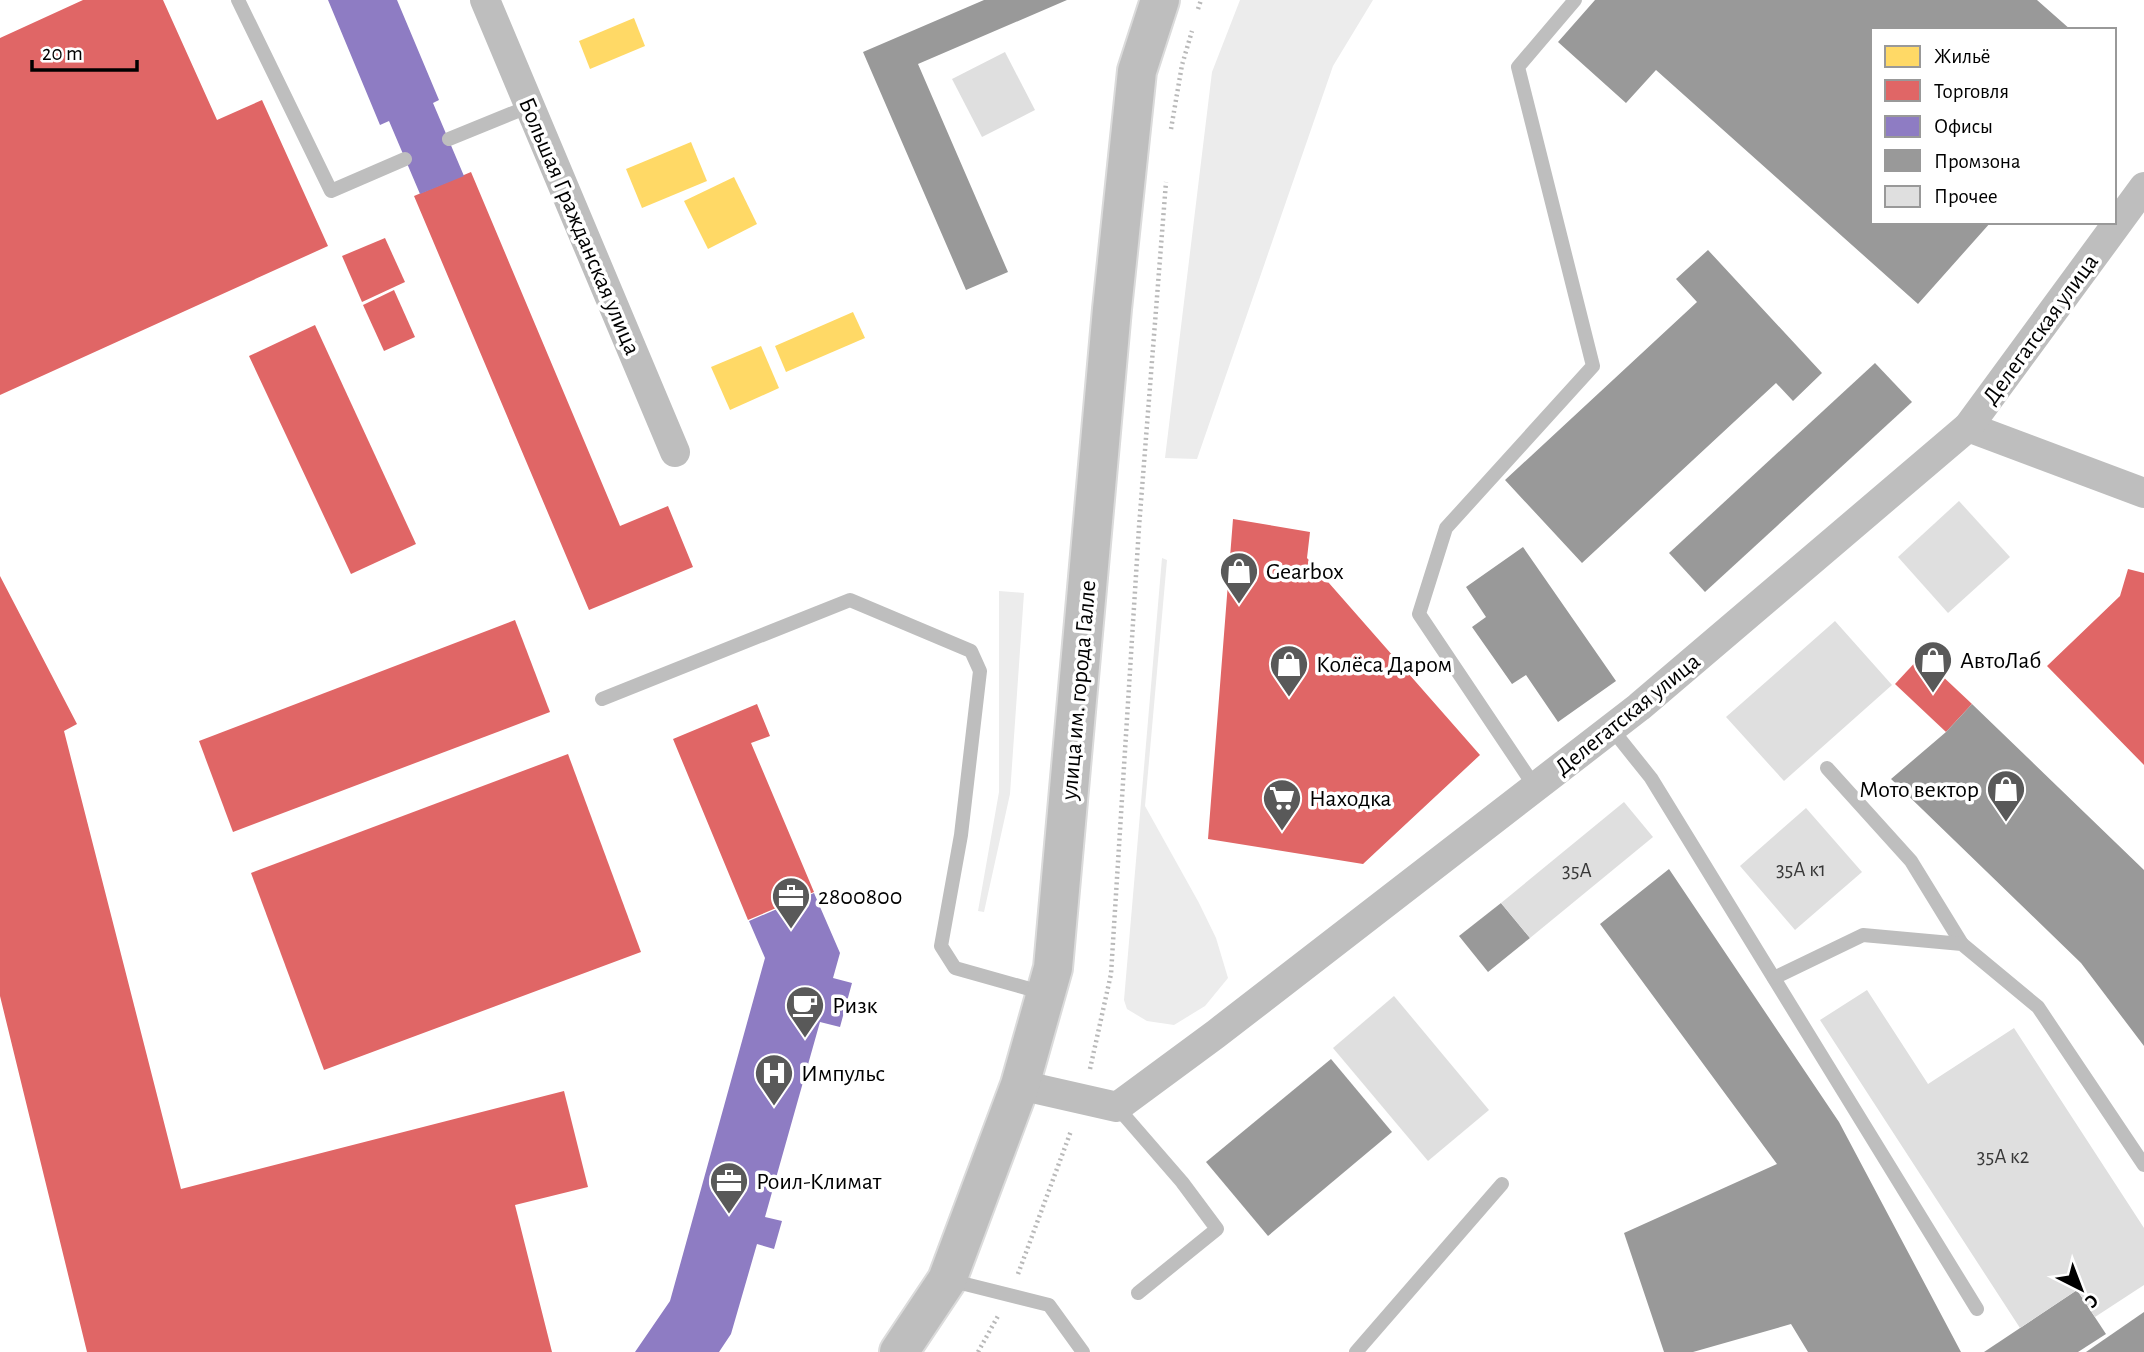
<svg xmlns="http://www.w3.org/2000/svg" width="2144" height="1352" font-family="'Alegreya Sans',sans-serif">
<rect width="100%" height="100%" fill="#fff"/>
<g fill="#ececec">
<polygon points="1240,0 1373,0 1333,66 1197,459 1165,458 1212,72"/>
<polygon points="1162,558 1167,560 1145,806 1199,903 1216,938 1228,978 1205,1006 1174,1025 1147,1021 1127,1009 1124,1000"/>
<polygon points="999,591 1024,593 1010,794 984,912 978,911 999,792"/>
</g>
<g fill="#ffd966">
<polygon points="634,18 645,46 590,69 579,41"/>
<polygon points="691,142 707,181 642,208 626,169"/>
<polygon points="734,177 757,224 708,249 684,201"/>
<polygon points="853,312 865,338 786,372 775,346"/>
<polygon points="761,346 779,388 730,410 711,367"/>
</g>
<g fill="#e06666">
<polygon points="83,0 163,0 217,120 262,100 328,246 0,395 0,38"/>
<polygon points="471,172 620,526 668,506 693,567 589,610 414,196"/>
<polygon points="385,238 405,282 362,302 342,256"/>
<polygon points="394,290 415,337 384,351 363,305"/>
<polygon points="315,325 416,544 351,574 249,356"/>
<polygon points="1233,519 1310,532 1307,558 1480,755 1363,864 1208,839"/>
<polygon points="2128,569 2144,573 2144,765 2047,666 2120,596"/>
<polygon points="0,576 77,724 64,731 181,1189 564,1091 588,1187 515,1205 552,1352 87,1352 0,996"/>
<polygon points="515,620 550,712 233,832 199,741"/>
<polygon points="1921,656 1972,704 1946,732 1895,684"/>
<polygon points="757,704 770,736 751,743 814,892 748,920 673,739"/>
<polygon points="568,754 641,952 324,1070 251,873"/>
</g>
<g fill="#8e7cc3">
<polygon points="328,0 397,0 439,100 433,103 464,176 420,194 389,121 380,125"/>
<polygon points="814,893 840,953 833,978 852,983 840,1027 820,1022 765,1217 782,1221 774,1249 757,1244 731,1334 719,1352 635,1352 670,1301 765,958 749,921"/>
</g>
<g fill="#999">
<polygon points="984,0 1067,0 918,64 1008,272 966,290 863,52"/>
<polygon points="1595,0 2037,0 2071,30 1873,30 1873,222 1991,222 1918,304 1656,70 1626,103 1558,42"/>
<polygon points="1708,250 1822,373 1793,401 1776,383 1582,563 1505,480 1697,302 1676,279"/>
<polygon points="1875,363 1912,402 1705,592 1669,553"/>
<polygon points="1523,547 1616,681 1558,722 1526,675 1512,684 1472,627 1486,617 1466,587"/>
<polygon points="1972,704 2144,870 2144,1046 2081,963 1891,779 1946,732"/>
<polygon points="1669,869 1839,1122 1961,1352 1808,1352 1791,1324 1693,1352 1664,1352 1624,1233 1777,1164 1600,924"/>
<polygon points="1501,903 1530,938 1488,972 1459,936"/>
<polygon points="1331,1059 1392,1132 1268,1236 1206,1162"/>
<polygon points="2077,1290 2106,1334 2078,1352 1984,1352"/>
<polygon points="2144,1312 2144,1352 2086,1352"/>
</g>
<g fill="#dfdfdf">
<polygon points="1005,52 1035,110 982,137 952,79"/>
<polygon points="1959,501 2010,557 1948,613 1898,557"/>
<polygon points="1835,621 1892,685 1784,781 1726,717"/>
<polygon points="1624,802 1653,837 1530,938 1501,903"/>
<polygon points="1806,808 1862,872 1795,930 1740,866"/>
<polygon points="1867,990 1928,1084 2014,1028 2144,1228 2144,1285 2095,1317 2077,1290 2020,1328 1820,1020"/>
<polygon points="1394,996 1489,1110 1428,1161 1333,1048"/>
</g>
<g fill="none" stroke-linecap="round" stroke-linejoin="round">
<g stroke="#dbdbdb" stroke-width="42">
<polyline id="primary" points="899,1352 947,1280 1020,1085 1053,968 1112,309 1137,71 1160,0"/>
</g>
<g stroke="#b9b9b9" stroke-width="4.5" stroke-dasharray="2 3.5" stroke-linecap="butt">
<polyline points="1198,9 1201,0"/>
<polyline points="1171,129 1182,65 1192,31"/>
<polyline points="1090,1069 1111,974 1139,527 1166,182"/>
<polyline points="1018,1274 1071,1131"/>
<polyline points="978,1352 998,1316"/>
</g>
<g stroke="#bebebe" stroke-width="14">
<polyline points="238,0 331,191 405,159"/>
<polyline points="449,139 530,106"/>
<polyline points="602,699 850,600 971,651 980,671 961,835 941,946 955,968 1044,993"/>
<polyline points="1611,728 1651,778 1977,1309"/>
<polyline points="1827,768 1911,861 1962,944"/>
<polyline points="1535,787 1419,614 1446,528 1593,366 1518,67 1575,0"/>
<polyline points="1774,978 1863,935 1962,944 2038,1007 2144,1165"/>
<polyline points="1117,1107 1182,1182 1217,1229 1138,1293"/>
<polyline points="949,1280 1049,1305 1083,1352"/>
<polyline points="1356,1352 1502,1184"/>
</g>
<g stroke="#bebebe" stroke-width="30">
<polyline points="485,0 675,452"/>
<polyline points="1968,427 2144,493"/>
<polyline points="1020,1085 1117,1107 1216,1034 1639,707 1968,427 2144,187"/>
</g>
<use href="#primary" stroke="#bebebe" stroke-width="38"/>
</g>
<defs>
<g id="shop-pin" transform="scale(2.0125)"><path d="M0 17L-7.5 6A9.5 9.5 0 1 1 7.5 6Z" fill="#595959" stroke="#fff"/><path d="M-5-2.5h2.3a2.7 3.5 0 0 1 5.4 0H5L5.5 6h-11ZM-1.5-2.5h3a1.5 2.3 0 0 0-3 0Z" fill="#fff"/></g>
<g id="supermarket-pin" transform="scale(2.0125)"><path d="M0 17L-7.5 6A9.5 9.5 0 1 1 7.5 6Z" fill="#595959" stroke="#fff"/><path d="M-6-5.5h2.5l.6 2H6L4.5 2H-2.5L-4.4-4H-6ZM-1.5 3.2a1.3 1.3 0 1 0 .1 0ZM3 3.2a1.3 1.3 0 1 0 .1 0Z" fill="#fff"/></g>
<g id="office-pin" transform="scale(2.0125)"><path d="M0 17L-7.5 6A9.5 9.5 0 1 1 7.5 6Z" fill="#595959" stroke="#fff"/><path d="M-6-3h4V-5.5h4V-3h4V5H-6ZM-1-4.5V-3h2v-1.5ZM-6 0V1H6V0Z" fill="#fff"/></g>
<g id="cafe-pin" transform="scale(2.0125)"><path d="M0 17L-7.5 6A9.5 9.5 0 1 1 7.5 6Z" fill="#595959" stroke="#fff"/><path d="M-5.5-4.5H6V0H3Q3 3.5 0 3.5H-2.5Q-5.5 3.5-5.5 0ZM3-3.2v2h1.7v-2ZM-6 4.5H4V6H-6Z" fill="#fff"/></g>
<g id="hospital-pin" transform="scale(2.0125)"><path d="M0 17L-7.5 6A9.5 9.5 0 1 1 7.5 6Z" fill="#595959" stroke="#fff"/><path d="M-5-5h3v3.5h4V-5h3V5h-3V1.5h-4V5h-3Z" fill="#fff"/></g>
</defs>
<g fill-rule="evenodd">
<use href="#shop-pin" x="1239" y="571"/>
<use href="#shop-pin" x="1933" y="660"/>
<use href="#shop-pin" x="1289" y="664"/>
<use href="#shop-pin" x="2006" y="789"/>
<use href="#supermarket-pin" x="1282" y="798"/>
<use href="#office-pin" x="791" y="896"/>
<use href="#cafe-pin" x="805" y="1005"/>
<use href="#hospital-pin" x="774" y="1073"/>
<use href="#office-pin" x="729" y="1181"/>
</g>
<g text-anchor="middle" stroke-width="7" stroke-linejoin="round" paint-order="stroke">
<g font-size="21" fill="#383838">
<text x="1801" y="876">35А к1</text>
<text x="1577" y="877">35А</text>
<text x="2003" y="1163">35А к2</text>
</g>
<g font-size="24" fill="#000" stroke="#fff">
<text transform="translate(580 226) rotate(67)" y="8">Большая Гражданская улица</text>
<text transform="translate(2040 329) rotate(-54)" y="8">Делегатская улица</text>
<text transform="translate(1078 690) rotate(-85)" y="8">улица им. города Галле</text>
<text transform="translate(1627 714) rotate(-39)" y="8">Делегатская улица</text>
</g>
<g font-size="24" fill="#000" stroke="#fff" text-anchor="start">
<text x="1266" y="579">Gearbox</text>
<text x="1960" y="668">АвтоЛаб</text>
<text x="1316" y="672">Колёса Даром</text>
<text x="1979" y="797" text-anchor="end">Мото вектор</text>
<text x="1309" y="806">Находка</text>
<text x="818" y="904">2800800</text>
<text x="832" y="1013">Ризк</text>
<text x="801" y="1081">Импульс</text>
<text x="756" y="1189">Роил-Климат</text>
</g>
</g>
<rect x="1871" y="28" width="245" height="196" fill="#ffffff" stroke="#999999" stroke-width="2"/>
<rect x="1885" y="46" width="35" height="21" fill="#ffd966" stroke="#999999" stroke-width="2"/>
<text x="1934" y="63" font-size="21" fill="#000000">Жильё</text>
<rect x="1885" y="80" width="35" height="21" fill="#e06666" stroke="#999999" stroke-width="2"/>
<text x="1934" y="98" font-size="21" fill="#000000">Торговля</text>
<rect x="1885" y="116" width="35" height="21" fill="#8e7cc3" stroke="#999999" stroke-width="2"/>
<text x="1934" y="133" font-size="21" fill="#000000">Офисы</text>
<rect x="1885" y="150" width="35" height="21" fill="#999999" stroke="#999999" stroke-width="2"/>
<text x="1934" y="168" font-size="21" fill="#000000">Промзона</text>
<rect x="1885" y="186" width="35" height="21" fill="#dfdfdf" stroke="#999999" stroke-width="2"/>
<text x="1934" y="203" font-size="21" fill="#000000">Прочее</text>
<g transform="translate(2081 1289) rotate(138)" stroke="#ffffff" stroke-width="5" paint-order="stroke">
<path d="M0-5L12 26L0 18L-12 26Z" fill="#000000"/>
<text y="-10" font-size="19" font-weight="bold" text-anchor="middle" fill="#000000">С</text>
</g>
<path d="M32 60v10h105v-10" fill="none" stroke="#000000" stroke-width="3.5"/>
<text x="42" y="60" font-size="21" fill="#000000" stroke="#ffffff" stroke-width="5" paint-order="stroke">20 m</text>
</svg>
